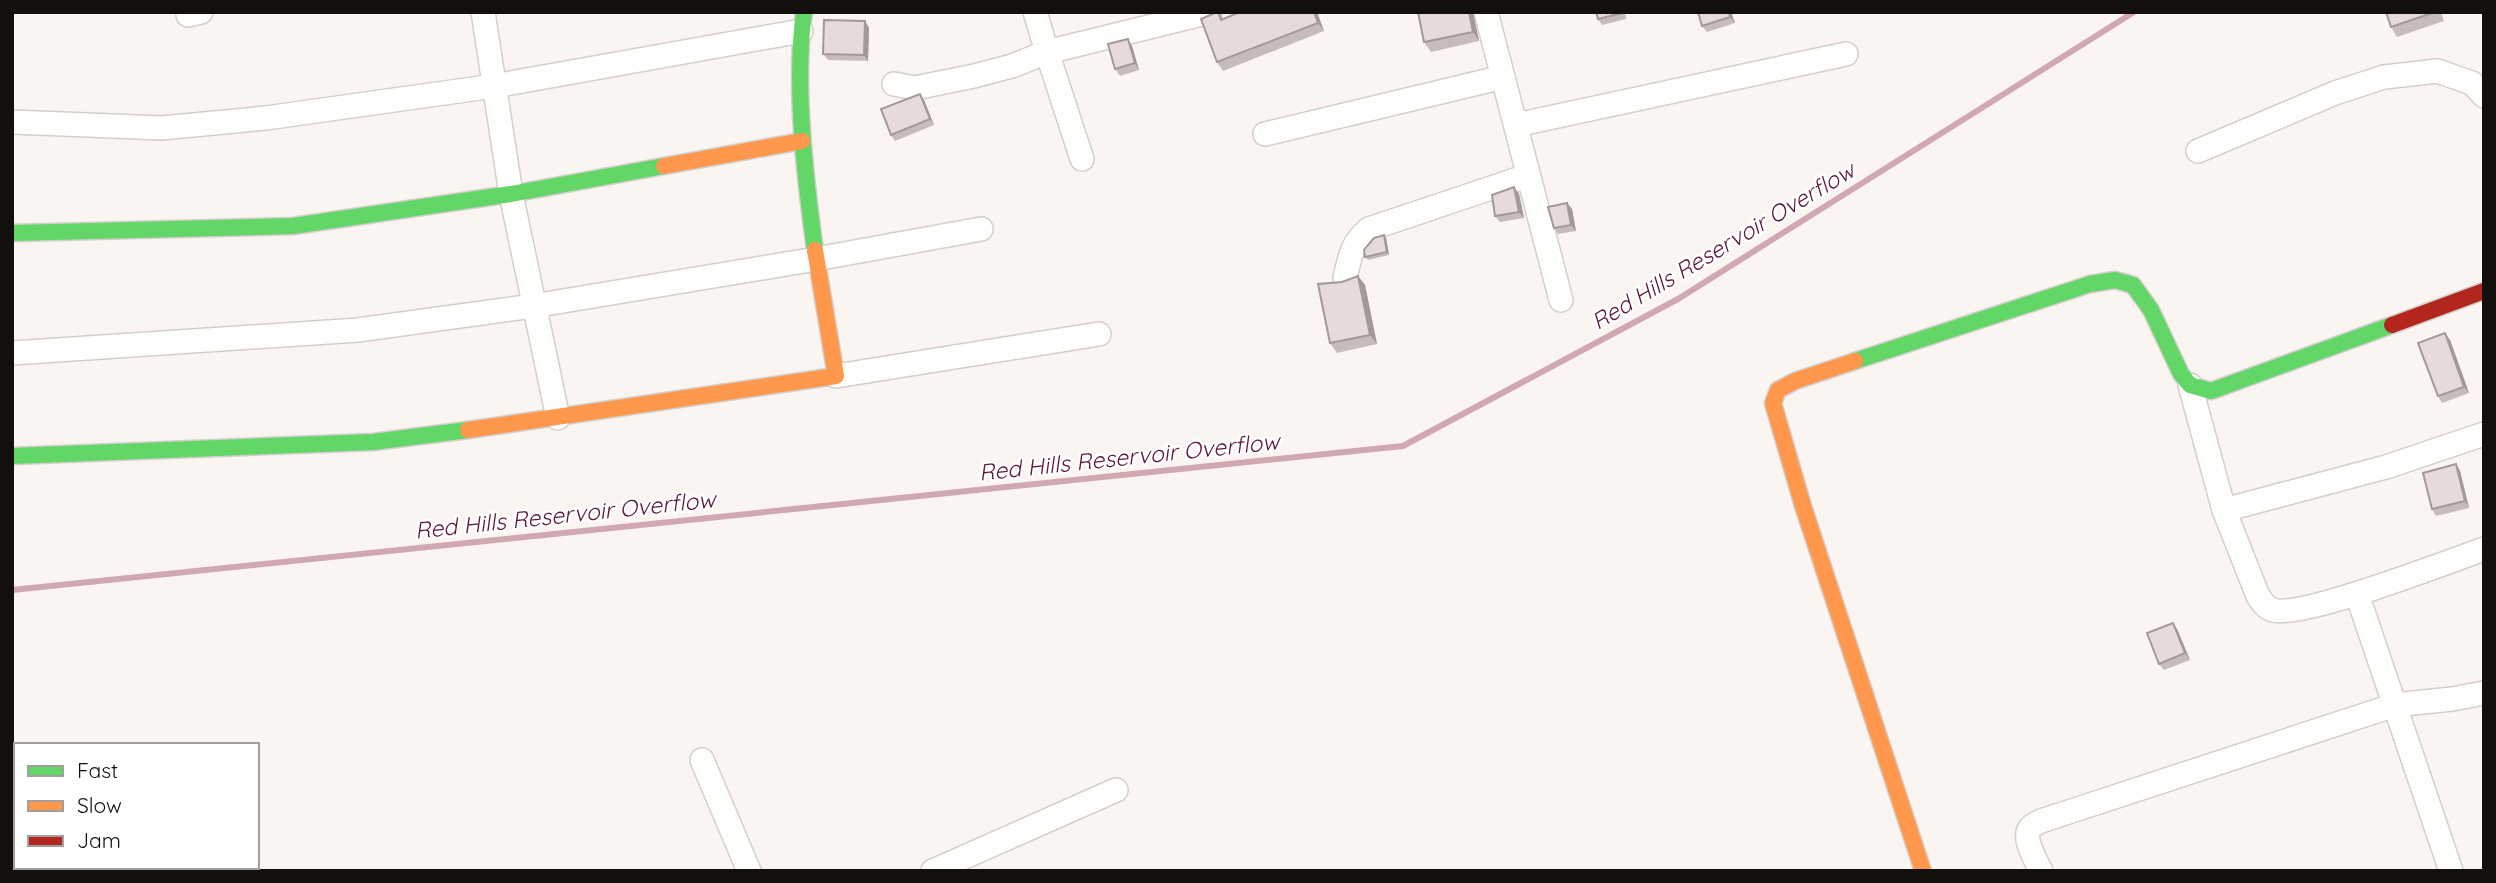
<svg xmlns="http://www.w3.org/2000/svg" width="2496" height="883" font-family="Quicksand,sans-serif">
<rect width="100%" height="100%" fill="#fbf5f2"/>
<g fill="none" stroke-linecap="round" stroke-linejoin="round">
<polyline stroke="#d1a7b4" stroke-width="6" points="12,590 1403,446 1678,299 2134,12"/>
<g stroke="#d3cfcd" stroke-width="26">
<g id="street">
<polyline points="483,12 511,194 558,418"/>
<polyline points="1035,12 1047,52 1210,12"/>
<polyline points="1486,12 1561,300"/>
<polyline points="188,15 201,12"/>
<polyline points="894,84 915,88 974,76 1012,66 1047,52 1082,159"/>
<polyline points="12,122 162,128 266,118 494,86 801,31"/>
<polyline points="1516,125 1846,54"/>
<polyline points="1265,134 1503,77"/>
<polyline points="2198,151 2335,93 2384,77 2437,71 2472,83 2484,96"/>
<path d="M1345,278C1350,256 1352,243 1369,229L1527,176"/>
<polyline points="12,353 358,330 533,306 816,259 981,229"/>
<polyline points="836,376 1099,334"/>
<polyline points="2190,385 2224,510 2386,467 2484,434"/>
<path d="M2224,510L2258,596C2262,602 2266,608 2273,610C2300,619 2450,561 2484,549"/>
<polyline points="2357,594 2451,871"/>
<polyline points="702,760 749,871"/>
<polyline points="933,871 1116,790"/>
<path d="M2041,871C2036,860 2021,837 2031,827C2034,824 2038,823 2041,821L2395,705L2452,699L2484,693"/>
</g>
</g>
<g stroke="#d3cfcd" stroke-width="19">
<g id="fast">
<path d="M804,12C794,84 805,177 815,250"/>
<polyline points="12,233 293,226 511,194 664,166"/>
<polyline points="1855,361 2090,284 2115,280 2133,285 2151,310 2181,374 2190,385 2211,391 2392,325"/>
<polyline points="12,456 373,442 468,430"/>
</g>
</g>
<g stroke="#d3cfcd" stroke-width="19">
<g id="slow">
<polyline points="664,166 802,141"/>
<polyline points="1855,361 1795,381 1778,390 1773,403 1803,506 1923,871"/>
<polyline points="468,430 836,376 815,250"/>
</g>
</g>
<g stroke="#d3cfcd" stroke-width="19">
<polyline id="jam" points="2392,325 2484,291"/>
</g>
<use href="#street" stroke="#fefefd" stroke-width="23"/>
<use href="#fast" stroke="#63d668" stroke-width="16"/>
<use href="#slow" stroke="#ff974d" stroke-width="16"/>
<use href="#jam" stroke="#b3261e" stroke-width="16"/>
</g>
<g fill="#c7bcbb">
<polygon points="1219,12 1224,19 1317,12 1324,31 1223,71 1217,62"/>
<polygon points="1473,12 1479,41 1431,52 1424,42"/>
<polygon points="1625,12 1626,19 1602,25 1598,19"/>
<polygon points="1731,12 1735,23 1707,32 1702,26"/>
<polygon points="2386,12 2441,12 2444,21 2397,37 2391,27"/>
<polygon points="865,21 869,28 868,61 828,60 823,54"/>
<polygon points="1132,46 1139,70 1120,76 1115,69"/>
<polygon points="920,94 924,100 934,125 895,141 891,135"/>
<polygon points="1514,187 1519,194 1524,218 1500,222 1495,216"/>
<polygon points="1567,203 1572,209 1576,231 1558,234 1554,228"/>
<polygon points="1386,238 1389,255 1368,260 1365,257"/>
<polygon points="1358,276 1365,285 1377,344 1337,353 1330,343 1342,282"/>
<polygon points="2445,333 2450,340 2469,393 2442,403 2438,396"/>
<polygon points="2456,464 2460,471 2469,508 2436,516 2432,509"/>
<polygon points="2177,629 2190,660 2164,670 2159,664"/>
</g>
<g fill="#a29998">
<polygon points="1314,12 1317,12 1324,31 1318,23"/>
<polygon points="1469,12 1473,12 1479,41 1473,32"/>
<polygon points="1729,12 1731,12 1735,23 1730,17"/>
<polygon points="865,21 869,28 868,61 864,55"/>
<polygon points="1128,39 1132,46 1139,70 1135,63"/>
<polygon points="920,94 924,100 934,125 930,119"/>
<polygon points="1514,187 1519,194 1524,218 1519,212"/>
<polygon points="1567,203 1572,209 1576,231 1571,225"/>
<polygon points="1384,235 1386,238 1389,255 1387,252"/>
<polygon points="1358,276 1365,285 1377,344 1370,335"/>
<polygon points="2445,333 2450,340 2469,393 2464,387"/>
<polygon points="2456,464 2460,471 2469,508 2465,501"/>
<polygon points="2173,623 2177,629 2190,660 2185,653"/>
</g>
<g fill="#e7dbd9" stroke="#a29998" stroke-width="2">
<polygon points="1217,12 1218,12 1221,20 1240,12 1314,12 1318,23 1217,62 1201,19"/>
<polygon points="1418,12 1469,12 1473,32 1424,42"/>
<polygon points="1596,12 1622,12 1622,13 1598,19"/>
<polygon points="1698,12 1729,12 1730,17 1702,26"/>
<polygon points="2386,12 2435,12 2391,27"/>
<polygon points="824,20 865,21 864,55 823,54"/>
<polygon points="1128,39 1135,63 1115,69 1108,44"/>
<polygon points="920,94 930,119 891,135 881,109"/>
<polygon points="1514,187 1519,212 1495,216 1492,195"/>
<polygon points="1567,203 1571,225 1554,228 1548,207"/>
<polygon points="1384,235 1387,252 1365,257 1364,250 1368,245 1374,238"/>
<polygon points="1358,276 1370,335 1330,343 1318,284 1342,282"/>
<polygon points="2445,333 2464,387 2438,396 2418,343"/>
<polygon points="2456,464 2465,501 2432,509 2423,473"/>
<polygon points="2173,623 2185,653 2159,664 2147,633"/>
</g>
<g text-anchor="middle" stroke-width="5" stroke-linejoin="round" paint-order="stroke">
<g font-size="23" font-style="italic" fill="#5d1739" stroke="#fff">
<text transform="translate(1723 246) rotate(-31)" y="8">Red Hills Reservoir Overflow</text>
<text transform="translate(1129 457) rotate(-6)" y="8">Red Hills Reservoir Overflow</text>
<text transform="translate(565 515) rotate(-6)" y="8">Red Hills Reservoir Overflow</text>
</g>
</g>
<rect width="2496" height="883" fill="none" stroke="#120f0d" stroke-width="28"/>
<rect x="14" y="743" width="245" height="126" fill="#ffffff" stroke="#a09f9e" stroke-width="2"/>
<rect x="28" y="766" width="35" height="10" fill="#63d668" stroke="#a09f9e" stroke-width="2"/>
<text x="77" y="778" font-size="21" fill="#120f0d">Fast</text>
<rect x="28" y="801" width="35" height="10" fill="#ff974d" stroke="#a09f9e" stroke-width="2"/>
<text x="77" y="813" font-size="21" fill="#120f0d">Slow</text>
<rect x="28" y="836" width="35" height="10" fill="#b3261e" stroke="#a09f9e" stroke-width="2"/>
<text x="77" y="848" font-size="21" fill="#120f0d">Jam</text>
</svg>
